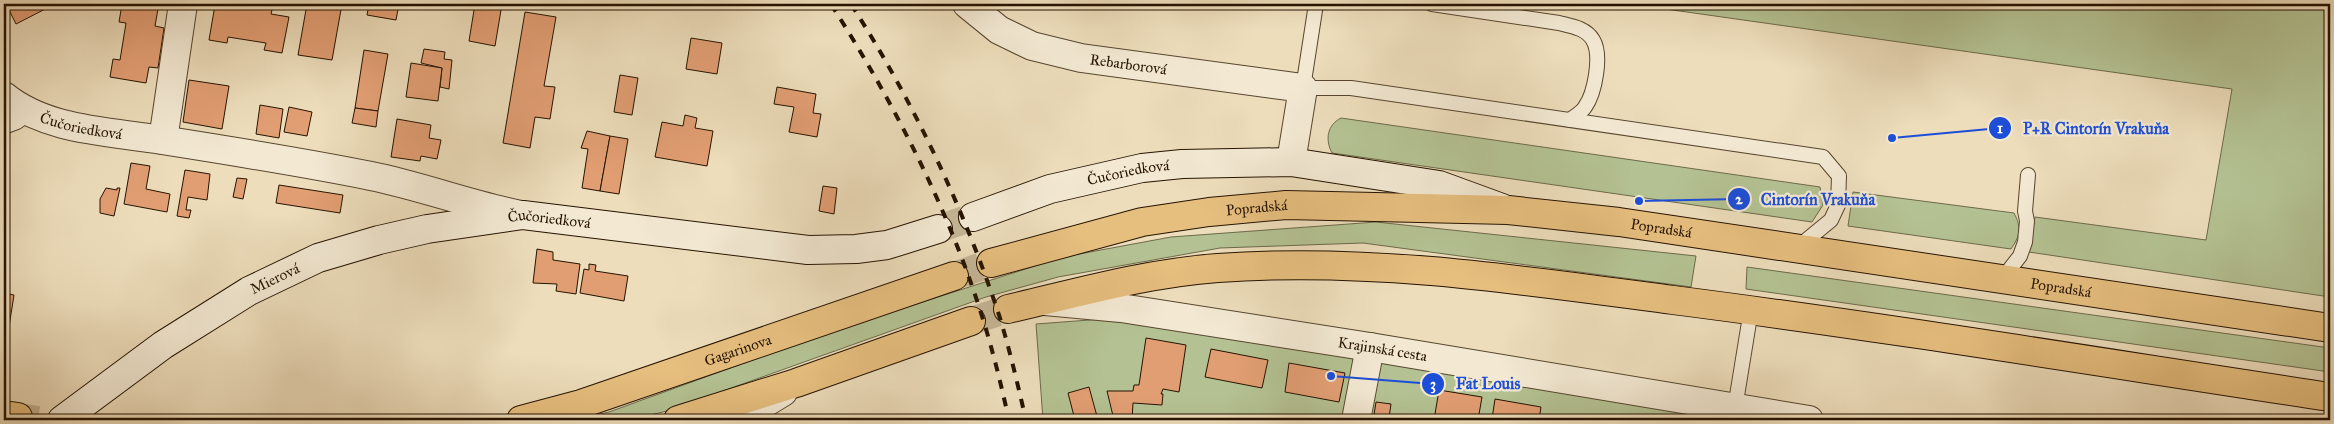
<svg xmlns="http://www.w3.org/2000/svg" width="2334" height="424" font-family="'IM FELL Great Primer',serif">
<rect width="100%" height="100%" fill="#edddbb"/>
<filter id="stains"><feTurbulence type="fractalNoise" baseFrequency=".004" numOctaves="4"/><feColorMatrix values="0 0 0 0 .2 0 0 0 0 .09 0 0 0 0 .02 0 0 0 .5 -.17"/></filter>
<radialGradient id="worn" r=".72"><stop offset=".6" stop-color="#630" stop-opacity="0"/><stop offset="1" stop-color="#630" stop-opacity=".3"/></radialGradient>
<g fill="#b4c293" stroke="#6c6a4a">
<polygon points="1630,4 2330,4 2330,297 2029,252 2035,217 2206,240 2232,89"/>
<path d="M1341,118L1820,187L1823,205L1812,222L1332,153C1325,140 1327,125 1341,118Z"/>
<path d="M1853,192L2014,213C2022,228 2020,236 2011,249L1848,226Z"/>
<polygon points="1376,222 1696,256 1691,287 1363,243 1220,248 1058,277 986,297 667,411 630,420 575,420 609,412 838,329 1063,257 1171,237"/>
<polygon points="1747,267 2330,348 2330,372 1746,289"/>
<polygon points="1116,318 1758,420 1043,420 1036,324"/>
</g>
<g fill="#e29e73" stroke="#251300">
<polygon points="6,4 55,4 16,24"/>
<polygon points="122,4 158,9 155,26 164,28 158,68 149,67 146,83 110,77 113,59 120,60 126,23 119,22"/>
<polygon points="123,4 159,4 158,9"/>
<polygon points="232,4 273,6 271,14 289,17 282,53 264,50 266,43 228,37 227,43 209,40 215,5 231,8"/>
<polygon points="307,4 342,4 332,60 298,55"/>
<polygon points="369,4 399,4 396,20 367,15"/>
<polygon points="475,4 502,4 495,46 469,41"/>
<polygon points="525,12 556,17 544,86 555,87 550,119 535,117 530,148 503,143"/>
<polygon points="691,38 722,43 717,74 686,69"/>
<polygon points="424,49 445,52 444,59 452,60 449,89 440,87 442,68 421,63"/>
<polygon points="364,50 388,54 378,111 355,108"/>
<polygon points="411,63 442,68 438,101 406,97"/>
<polygon points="620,75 638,78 632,115 614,112"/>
<polygon points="189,80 229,86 222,129 183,122"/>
<polygon points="777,87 816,94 813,113 821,114 817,137 789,132 794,107 774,104"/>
<polygon points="260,105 283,109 279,138 256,134"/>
<polygon points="289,107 312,112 307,136 284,132"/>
<polygon points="355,108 378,111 376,127 352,123"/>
<polygon points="685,115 697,118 695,128 713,131 707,166 655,157 662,122 683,126"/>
<polygon points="397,119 431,125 429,138 441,140 437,159 421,156 420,161 391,157"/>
<polygon points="587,131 610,136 600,191 582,188 588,149 581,148"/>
<polygon points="610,136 628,139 619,194 600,191"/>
<polygon points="131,163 150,166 146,189 170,194 167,212 124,204"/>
<polygon points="185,170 210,174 207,200 188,197 186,210 191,210 189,218 177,216"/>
<polygon points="237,178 247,179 243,199 233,197"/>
<polygon points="279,185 343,195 340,213 276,203"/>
<polygon points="823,186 837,188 834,214 819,211"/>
<polygon points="106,188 117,190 117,188 120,188 114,216 100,213 100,199"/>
<polygon points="537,249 553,252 553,260 580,264 576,294 556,291 557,284 533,283"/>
<polygon points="589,264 596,265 595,271 628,276 624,301 580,293 584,269 589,270"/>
<polygon points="4,293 14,295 8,333 4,332"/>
<polygon points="1146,338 1186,345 1179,392 1163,389 1161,394 1163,394 1162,405 1133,403 1132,420 1114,420 1107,391 1133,391 1134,385 1139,385"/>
<polygon points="1211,349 1268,360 1262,388 1205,377"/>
<polygon points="1289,363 1345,373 1339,402 1285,392"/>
<polygon points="1089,387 1098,420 1075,420 1068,393"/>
<polygon points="1439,390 1482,397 1478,420 1434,420"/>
<polygon points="1495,399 1541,407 1539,420 1492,419"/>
<polygon points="1376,402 1391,404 1389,418 1374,415"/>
</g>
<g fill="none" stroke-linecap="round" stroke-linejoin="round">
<polyline stroke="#c5b596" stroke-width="28" stroke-dasharray="28 14" stroke-linecap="butt" points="938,229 973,217"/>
<g stroke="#c5b596" stroke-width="28" stroke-dasharray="28 14" stroke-linecap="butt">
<polyline points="954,276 991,263"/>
<polyline points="971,321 1008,309"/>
<polyline points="18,417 38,420"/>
</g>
<g stroke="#57462f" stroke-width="16">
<g id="lane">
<polyline points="1316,4 1303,88 1351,88 1823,157 1839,176 1838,205 1831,220 1797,248"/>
<path d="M1432,4L1559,23C1571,26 1586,28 1593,40C1602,55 1595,93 1585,107C1582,112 1575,116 1570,120"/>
<polyline points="4,127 17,122 30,113"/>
<polyline points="2002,279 2020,256 2025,242 2027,221 2025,211 2028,175"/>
<polyline points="1735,408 1751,310"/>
</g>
</g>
<g stroke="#57462f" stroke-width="30">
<g id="street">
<path id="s1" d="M967,4L999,30L1032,46L1081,58L1303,88L1291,162"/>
<path id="s2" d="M4,96C47,131 109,131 162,140C232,151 302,162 371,176C421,186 470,205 521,215"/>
<polyline points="163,140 183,4"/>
<path id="s3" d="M1045,301L1121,308L1370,347L1809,420"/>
<polyline points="737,420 783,392"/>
<polyline points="1356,420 1370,347"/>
</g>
</g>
<g stroke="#251300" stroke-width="30">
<g id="secondary">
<path id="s4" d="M973,217L1050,189L1142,168L1182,164L1291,162L1439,185L1502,208"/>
<path id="s5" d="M62,420L163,345L249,291L318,258L379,240L427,229L523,215L808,250L856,249L887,245L938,229"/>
</g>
</g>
<g stroke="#251300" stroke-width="30">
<g id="primary">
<path id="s6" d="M991,263L1142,222L1209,212L1286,205L1508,210L1619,222L2330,328"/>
<path d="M1008,309C1077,293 1147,273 1218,268C1371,257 1522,280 1673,300C1892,328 2111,364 2330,397"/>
<polyline points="4,415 18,417"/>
<path id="s7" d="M521,420L581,404L954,276"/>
<polyline points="678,420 796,383 971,321"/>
</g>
</g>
<use href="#lane" stroke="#f3e9d3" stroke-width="14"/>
<use href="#street" stroke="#f3e9d3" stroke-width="28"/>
<use href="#secondary" stroke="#f3e9d3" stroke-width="28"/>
<use href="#primary" stroke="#e6be7e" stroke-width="28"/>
<g stroke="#251300" stroke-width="4" stroke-dasharray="9 9" stroke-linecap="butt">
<path d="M831,4C899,111 960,230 993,354C999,376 1004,398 1009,420"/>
<path d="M851,4C913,101 964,208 1000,318C1010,351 1018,386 1026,420"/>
</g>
</g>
<g text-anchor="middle" stroke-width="4.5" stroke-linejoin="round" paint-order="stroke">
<g font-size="15" fill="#251300" stroke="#f3e9d3">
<text dy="5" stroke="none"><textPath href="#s1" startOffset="176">Rebarborová</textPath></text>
<text dy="5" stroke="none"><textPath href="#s2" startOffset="84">Čučoriedková</textPath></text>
<text dy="5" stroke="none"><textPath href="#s4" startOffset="162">Čučoriedková</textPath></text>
<text dy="5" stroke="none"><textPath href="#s6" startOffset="272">Popradská</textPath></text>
<text dy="5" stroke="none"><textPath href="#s5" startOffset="540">Čučoriedková</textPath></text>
<text dy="5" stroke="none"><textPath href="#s6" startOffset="678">Popradská</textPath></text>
<text dy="5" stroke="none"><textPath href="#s5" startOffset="256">Mierová</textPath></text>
<text dy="5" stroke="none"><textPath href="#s6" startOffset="1082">Popradská</textPath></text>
<text dy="5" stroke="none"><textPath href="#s3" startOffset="341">Krajinská cesta</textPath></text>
<text dy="5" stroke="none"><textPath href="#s7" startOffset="228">Gagarinova</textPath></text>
</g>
</g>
<path fill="none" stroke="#1d4ed8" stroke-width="2" d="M1892 138L2000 128M1639 201L1739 199M1331 376L1433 384"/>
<g fill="#1d4ed8" stroke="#f3e9d3" stroke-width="2">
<circle cx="1892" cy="138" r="5"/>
<circle cx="1639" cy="201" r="5"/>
<circle cx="1331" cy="376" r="5"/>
<circle cx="2000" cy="128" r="12"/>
<circle cx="1739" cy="199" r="12"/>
<circle cx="1433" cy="384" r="12"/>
</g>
<g font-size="15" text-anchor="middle" font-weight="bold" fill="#fff">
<text x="2000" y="133">1</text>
<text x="1739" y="204">2</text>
<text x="1433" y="389">3</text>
</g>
<g font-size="16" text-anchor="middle" font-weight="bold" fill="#1d4ed8" stroke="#f3e9d3" stroke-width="4.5" stroke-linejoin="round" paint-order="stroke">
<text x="2096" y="134">P+R Cintorín Vrakuňa</text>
<text x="1818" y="205">Cintorín Vrakuňa</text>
<text x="1488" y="389">Fat Louis</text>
</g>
<rect width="2334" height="424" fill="none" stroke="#edddbb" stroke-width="20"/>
<rect x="5" y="5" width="2324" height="414" fill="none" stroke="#251300" stroke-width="2.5"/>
<rect x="10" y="10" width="2314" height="404" fill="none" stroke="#251300"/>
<rect width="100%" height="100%" filter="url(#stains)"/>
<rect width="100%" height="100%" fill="url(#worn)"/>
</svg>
